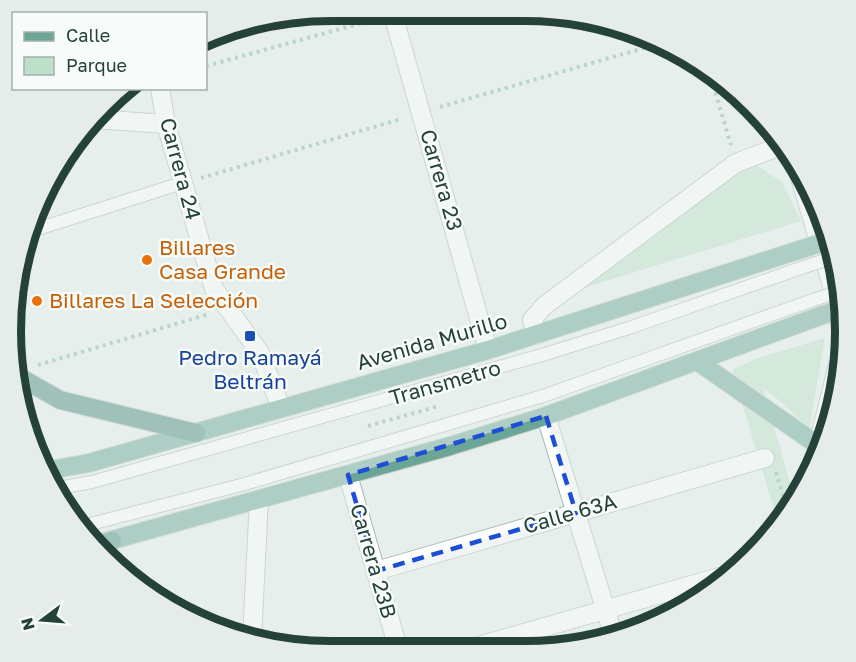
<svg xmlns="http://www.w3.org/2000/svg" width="856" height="662" font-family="'Golos Text',sans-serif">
<rect width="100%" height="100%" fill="#e6efeb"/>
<g fill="#bfe0c8">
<polygon points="756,165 782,182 801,221 576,290 745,168"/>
<polygon points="825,338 809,430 784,404 763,388 794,497 779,526 732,370 755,359"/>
</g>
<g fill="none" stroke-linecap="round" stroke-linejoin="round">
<g stroke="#a8b8b2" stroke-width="14">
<g id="service">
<polyline points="28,232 182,183"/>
<polyline points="53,489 92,482 542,355 629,328 804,267"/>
<polyline points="79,527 241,485 543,396 813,300"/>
</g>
</g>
<g stroke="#a8b8b2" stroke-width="20">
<g id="minor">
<polyline points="392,11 488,350"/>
<polyline points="93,119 166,124"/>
<polyline points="796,164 841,316"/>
<polyline points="536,335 532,320 544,306 736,163 781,146"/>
<polyline points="546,416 614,637"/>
<polyline points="816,452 838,365"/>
<polyline points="348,475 398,648"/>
<polyline points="376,571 765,458"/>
<polyline points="252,638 259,499"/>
<polyline points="468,649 723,576"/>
</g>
</g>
<g stroke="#a8b8b2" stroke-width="20">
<polyline id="tertiary" points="160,88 166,124 214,289 260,353 281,408"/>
</g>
<g stroke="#c2cac8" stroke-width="20">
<g id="primary">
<polyline points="697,361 819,446"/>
<polyline points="45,471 89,463 488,350 799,250"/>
<polyline points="98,544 450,446 546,416 820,316"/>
</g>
</g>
<g stroke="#c2cac8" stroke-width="20">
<g id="trunk">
<polyline points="16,375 60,400 196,433"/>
<polyline points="97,548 112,541"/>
</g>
</g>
<g stroke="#86b3a5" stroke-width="4" stroke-dasharray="3 4.5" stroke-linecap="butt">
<polyline points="206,66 376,19"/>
<polyline points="709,71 731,145"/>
<polyline points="440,107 658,44"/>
<polyline points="201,178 401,119"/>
<polyline points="38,365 209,314"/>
<polyline points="368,426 439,406"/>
<polyline points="776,472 787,510"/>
</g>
<use href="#service" stroke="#fff" stroke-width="12"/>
<use href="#minor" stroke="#fff" stroke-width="18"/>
<use href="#tertiary" stroke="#fff" stroke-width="18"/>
<use href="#primary" stroke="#6aa596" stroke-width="18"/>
<use href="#trunk" stroke="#4c8a7c" stroke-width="18"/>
<g stroke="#a8b8b2" stroke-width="14" stroke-linecap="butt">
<g id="service-bridge">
<polyline points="804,267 832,258"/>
<polyline points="813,300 843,290"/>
</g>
</g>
<g stroke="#c2cac8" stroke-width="20" stroke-linecap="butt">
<g id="primary-bridge">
<polyline points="799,250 827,241"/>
<polyline points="820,316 841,309"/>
</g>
</g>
<use href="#service-bridge" stroke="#fff" stroke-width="12"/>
<use href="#primary-bridge" stroke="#6aa596" stroke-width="18"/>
</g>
<path d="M0 0H856V662H0ZM546,416L576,513L376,571L348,475Z" fill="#e6efeb" fill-opacity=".55" fill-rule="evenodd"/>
<path fill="none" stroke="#1d4ed8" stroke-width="4.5" stroke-dasharray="12 8" stroke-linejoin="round" d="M546,416L576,513L376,571L348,475Z"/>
<g fill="#e8710a" stroke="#f7fbf9" stroke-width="2">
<circle cx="147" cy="260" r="6"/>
<circle cx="37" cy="301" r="6"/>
</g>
<rect fill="#1a4fb4" stroke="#f7fbf9" stroke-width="2" x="244" y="330" width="12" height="12" rx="3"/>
<g text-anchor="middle" stroke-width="5" stroke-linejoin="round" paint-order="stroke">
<g font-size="21" fill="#24423a" stroke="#f7fbf9">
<text transform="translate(180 169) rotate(75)" y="7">Carrera 24</text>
<text transform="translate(441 180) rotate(74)" y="7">Carrera 23</text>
<text transform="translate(432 342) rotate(-16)" y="7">Avenida Murillo</text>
<text transform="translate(445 383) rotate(-16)" y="7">Transmetro</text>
<text transform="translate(570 514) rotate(-16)" y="7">Calle 63A</text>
<text transform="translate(373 561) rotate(74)" y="7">Carrera 23B</text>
</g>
<g font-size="21" fill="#c56008" stroke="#f7fbf9" text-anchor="start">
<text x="159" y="255">Billares<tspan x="159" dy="24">Casa Grande</tspan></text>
<text x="49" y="308">Billares La Selección</text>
</g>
<g font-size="21" fill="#164399" stroke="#f7fbf9">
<text x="250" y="365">Pedro Ramayá<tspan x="250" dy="24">Beltrán</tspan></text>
</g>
</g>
<path d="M0 0H856V662H0ZM331 21H525A310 310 0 0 1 835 331V331A310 310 0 0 1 525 641H331A310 310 0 0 1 21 331V331A310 310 0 0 1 331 21Z" fill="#e6ecea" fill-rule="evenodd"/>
<path fill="none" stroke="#24423a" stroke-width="8" d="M331 21H525A310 310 0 0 1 835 331V331A310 310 0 0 1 525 641H331A310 310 0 0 1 21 331V331A310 310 0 0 1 331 21Z"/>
<rect x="12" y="12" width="195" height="78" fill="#f7fbf9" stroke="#a3b1ad" stroke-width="1.5"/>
<rect x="24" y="32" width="30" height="9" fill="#6aa596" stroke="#a3b1ad" stroke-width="1.5"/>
<text x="66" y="42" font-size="18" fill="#24423a">Calle</text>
<rect x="24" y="57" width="30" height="18" fill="#bfe0c8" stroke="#a3b1ad" stroke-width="1.5"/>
<text x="66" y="72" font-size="18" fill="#24423a">Parque</text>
<g transform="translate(42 620) rotate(254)" stroke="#f7fbf9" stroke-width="4.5" paint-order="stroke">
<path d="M0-4.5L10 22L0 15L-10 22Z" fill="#24423a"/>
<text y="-9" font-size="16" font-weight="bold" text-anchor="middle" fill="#24423a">N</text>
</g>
</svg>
